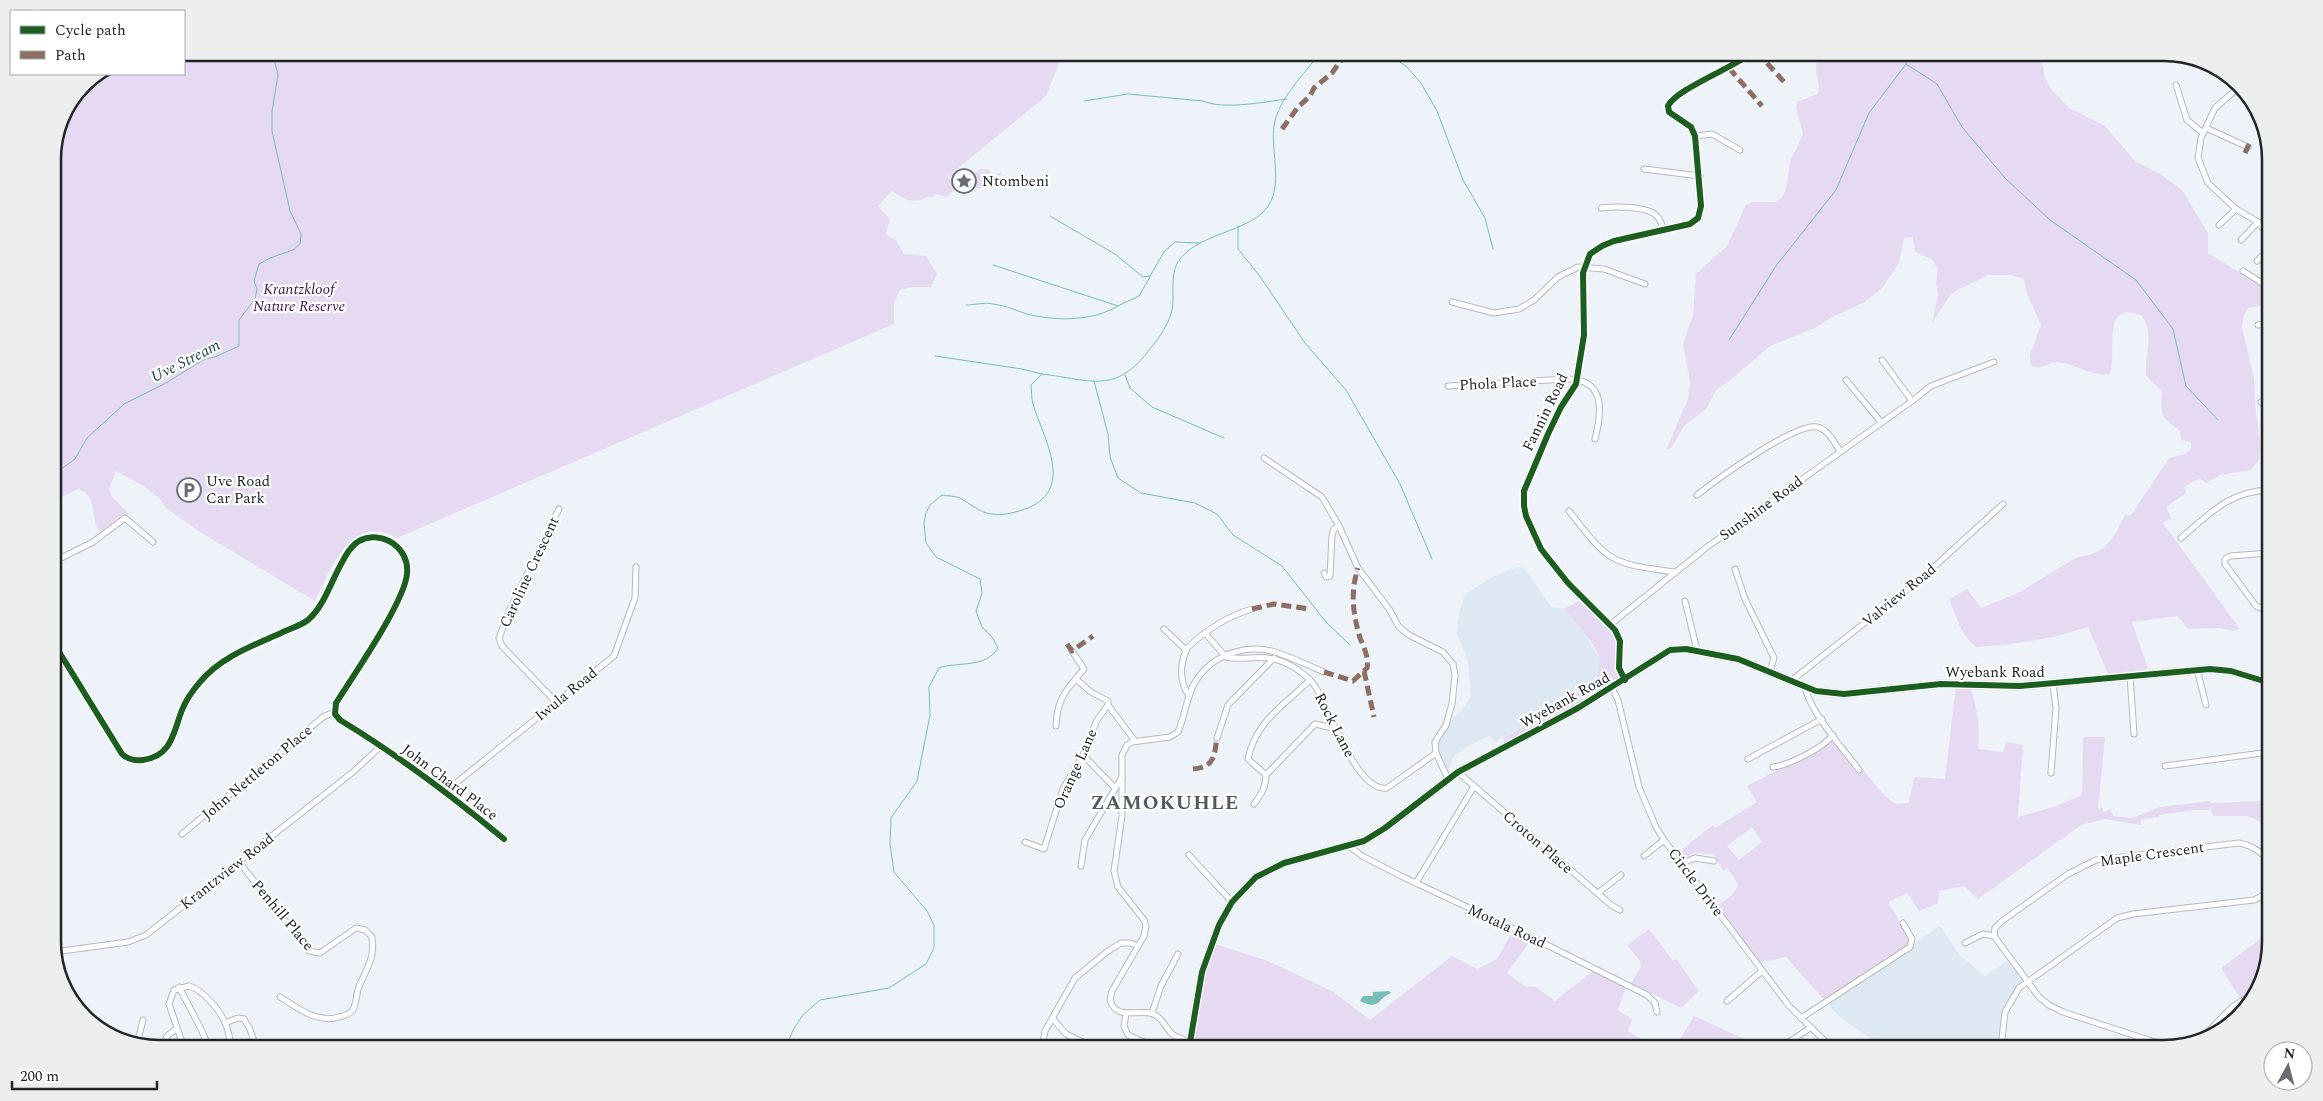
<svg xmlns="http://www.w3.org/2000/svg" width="2323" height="1101" font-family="Spectral,serif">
<rect width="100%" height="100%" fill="#edf3f8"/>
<g fill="#dde8f3">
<polygon points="1518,567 1524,568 1551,607 1564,609 1585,634 1601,661 1597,677 1552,712 1521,729 1495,741 1489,736 1470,745 1453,757 1450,767 1445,771 1435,746 1455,715 1461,712 1471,696 1468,661 1457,633 1459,613 1465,594 1492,577"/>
<polygon points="1940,926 1960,956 1985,976 2011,958 2028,982 2009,1001 2001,1048 1920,1048 1870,1038 1841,1018 1826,1002"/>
</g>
<g fill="#e6daf3" fill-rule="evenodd">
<path d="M184,52L1063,53L1046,96L952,173H974L981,169H988L993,176L1002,172L997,179L1001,183L1000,186H995L994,179L986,188H975L961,191L949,175L947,177L951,180L954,190L946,197L936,194L932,197C926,196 926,198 920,200C910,203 901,197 892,191L878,206L890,219L886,233L888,236L896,240L904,254L926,256L937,274L931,287H911L900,290L894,302V324L397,538C350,511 331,570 315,601L197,530L166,508L160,499L142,485L116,471L109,489L112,497L129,513L103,535C87,525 102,497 78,489L58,499L53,494V152L61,118L84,84L99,74H184Z"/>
<path d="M1825,53H2032L2043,66L2045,78L2051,89L2069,108L2105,126L2135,161L2162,175L2182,190L2208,233V253L2258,284L2270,290V304L2248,308L2244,315L2242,328L2254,377L2255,404L2260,442L2259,460L2251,470L2220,475L2206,483L2200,478L2184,487L2186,493L2166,507L2171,518L2163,523L2240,629L2233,631L2219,628L2188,629L2177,616L2132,622L2148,669L2108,674L2088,627L2054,637L2004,645L1976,647C1960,634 1957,617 1949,599L1967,589L1981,608L2018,593L2072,560C2079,556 2085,556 2092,554C2110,548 2117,531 2125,515H2131L2169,458L2186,454L2191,449V442L2181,440L2180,431C2161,417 2160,415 2162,391L2146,376C2144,356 2155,334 2142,316C2098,296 2119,361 2109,374C2092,377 2075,364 2059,362C2048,361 2038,373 2030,364V355L2041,325L2027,294L2024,279L2012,275H1989L1959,289L1951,294L1932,323L1938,295L1936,283L1938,269L1932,259L1915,252L1913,237L1904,238L1899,263L1882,288L1865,302L1832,317L1815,328L1770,346L1734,377L1716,390L1706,409L1684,426L1671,448L1666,450L1688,399L1690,382L1683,344L1693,315L1696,274L1727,246L1746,205L1752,202H1775L1783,196L1786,189L1790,162L1803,134L1796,107L1797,102L1818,94C1822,79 1807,64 1825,53Z"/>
<path d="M1583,599L1618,636L1619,668L1625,680L1507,746L1503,738L1552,712L1597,677C1598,673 1600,666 1600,662C1600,648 1573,620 1564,609Z"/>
<path d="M1956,685L1970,686C1977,707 1980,726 1978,749L2003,752L2006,742L2023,745L2018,817L2056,806L2082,795L2083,737H2105L2098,809L2102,808L2104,812L2111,809L2113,816L2132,818L2160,807L2210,801L2211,803L2262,801L2270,804V826L2247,816H2213L2211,810H2195L2159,815V817L2141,820V825L2105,819L2081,825L1978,899L1964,886L1939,891L1938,903L1919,911L1907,893L1888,902L1914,945L1826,1002L1786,957L1757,963L1716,906C1724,901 1736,894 1738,884L1727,868L1723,871L1714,854L1694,853L1686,857L1680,851L1713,825L1715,828L1757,802L1747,786L1837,739L1885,796L1896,804L1909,803L1914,777L1945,779ZM1752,827L1762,842L1739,860L1727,846Z"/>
<polygon points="1514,929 1533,937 1507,973 1524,986 1536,987 1555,1001 1596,969 1627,984 1618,1010 1632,1019 1628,1031 1656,1048 1189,1048 1196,1011 1212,943 1268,961 1332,991 1370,1020 1452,956 1477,969 1497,959"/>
<polygon points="1649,929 1673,961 1676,959 1699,991 1681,1008 1631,983 1641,967 1640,961 1627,945"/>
<polygon points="2270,932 2262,983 2254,994 2241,1000 2221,968"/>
<polygon points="1694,1016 1764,1048 1675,1048"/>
</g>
<path fill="#78beb6" d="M1389,991L1391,993C1376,999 1381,1011 1360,1001L1363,996H1373V992Z"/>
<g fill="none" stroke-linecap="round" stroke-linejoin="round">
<g stroke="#78beb6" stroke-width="1">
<polyline points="1386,52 1408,68 1421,83 1437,111 1463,180 1485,218 1493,249"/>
<polyline points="1906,64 1937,84 1962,127 2005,178 2050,220 2136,280 2173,329 2186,386 2218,420"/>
<path d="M1084,101L1128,94L1203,101C1223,110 1264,102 1287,99"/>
<polyline points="1050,216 1115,254 1143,277 1150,276 1164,252 1175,242 1200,243"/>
<polyline points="1238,226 1238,249 1259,275 1305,343 1346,390 1400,484 1432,559"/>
<polyline points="993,265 1118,306 1139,296 1150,277"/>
<path d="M966,305C974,305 985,302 993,304C1006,305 1018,312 1031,315C1059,321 1093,321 1118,306"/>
<polyline points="1729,340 1776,266 1836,190 1869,113 1906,64 1907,52"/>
<polyline points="935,356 1022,369 1042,374"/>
<polyline points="1125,375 1130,388 1152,407 1224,438"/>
<polyline points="1094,381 1108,434 1110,457 1118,478 1141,493 1195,503 1217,514 1233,535 1282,566 1326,622 1350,645"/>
<polyline points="53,475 75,459 87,438 124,404 164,384 205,359 215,357 239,346 239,320 255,299 257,289 254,281 259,264 270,258 293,250 300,244 301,234 290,211 272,131 272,111 278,75 272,52"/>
<path d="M786,1048L793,1030L803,1015L820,1000L889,988L926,964L934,948V925L927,911L894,872L890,844L891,818L917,781L930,715L929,687L939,668C959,661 985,669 998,648L992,637L982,627L976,611L982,593L980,579L936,557L926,543L924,522L926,513L930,505L942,495C948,496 955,496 960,498C971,504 979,512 991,514C1003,516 1017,512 1028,508C1076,488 1042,436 1033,404C1031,398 1032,391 1031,385L1042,374C1092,380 1115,395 1150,349C1160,336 1168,326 1172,310C1175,293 1169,273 1180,259C1201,231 1257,232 1271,201C1281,180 1271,148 1274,126C1278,98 1305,75 1320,52"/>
</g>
<g stroke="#b6babe" stroke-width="7">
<g id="street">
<polyline points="2176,85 2187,120 2203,133"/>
<polyline points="2238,88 2215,108 2201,138 2198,158 2208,183 2236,209 2258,222 2270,237"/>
<polyline points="2206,128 2248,147"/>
<polyline points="1695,136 1712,134 1740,150"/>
<polyline points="1644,169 1700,176"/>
<path d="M1601,208C1615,206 1647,206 1657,216C1661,220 1662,226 1664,231"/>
<polyline points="2260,224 2270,216"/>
<polyline points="2219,225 2236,209"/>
<polyline points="2241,240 2258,222"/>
<polyline points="2257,261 2270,248"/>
<polyline points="2243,271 2270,288"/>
<polyline points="1452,302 1494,313 1519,309 1534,300 1558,277 1578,267 1604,269 1645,284"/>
<polyline points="2258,325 2270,323"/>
<polyline points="1846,380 1881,422"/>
<path d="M1448,386L1567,379C1606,379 1602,412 1595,439"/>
<polyline points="1912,401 1931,386 1994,362"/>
<polyline points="2261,402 2270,398"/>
<polyline points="1264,458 1322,497 1339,526 1358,568 1389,609 1399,627 1409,635 1443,652 1453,664 1455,675 1452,704 1446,725 1435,742 1436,753"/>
<path d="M1697,495C1716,480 1796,422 1817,427C1828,429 1834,442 1840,451"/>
<path d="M1569,511C1610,563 1609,563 1675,572"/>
<path d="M2181,538C2210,513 2230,491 2270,490"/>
<polyline points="2270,553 2230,556 2225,559 2225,564 2256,606 2260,608 2270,602"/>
<polyline points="53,562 93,542 125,518 153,542"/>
<polyline points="1735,569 1745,599 1774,658 1770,671"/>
<polyline points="1324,573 1326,577 1330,576 1332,535 1334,529 1339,526"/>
<polyline points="1685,601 1697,650"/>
<polyline points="1611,624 1707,547 1912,401 1882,360"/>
<polyline points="1164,629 1186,650"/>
<path d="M1205,633L1226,657C1234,659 1241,658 1249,658C1270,656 1285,660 1302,673C1309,678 1315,685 1319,693C1330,713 1358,793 1387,788L1436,753L1448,779"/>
<path d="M53,642L122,754C128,760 135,761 143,760C172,756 173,733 182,710C186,700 193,690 200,682C221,657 252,646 281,633C289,629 300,626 308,620C323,607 330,585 339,568C344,559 349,547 359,541C382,529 410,548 407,574C404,603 353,676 336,703L335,714L340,720C398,755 452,796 504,839"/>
<polyline points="2197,669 2206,705"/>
<polyline points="2130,676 2134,734"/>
<path d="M1625,680L1619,668L1620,641L1615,630L1568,583L1541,549L1526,516L1524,506V491L1548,434L1561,407L1576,384L1584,335L1583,273L1590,254L1602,246L1614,241L1690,224L1698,218L1701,206L1695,136L1691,127L1669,112L1668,106C1676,89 1735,67 1753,52"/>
<polyline points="1791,681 1924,576 2003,504"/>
<path d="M1805,687C1811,714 1842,747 1859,770"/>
<polyline points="1612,688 1618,700 1639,787 1656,827 1664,840 1789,1006 1832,1048"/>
<path d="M1189,696C1179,681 1180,664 1187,648C1205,631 1228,616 1252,609"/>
<polyline points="556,702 502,646 499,638 510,609 559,509"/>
<polyline points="1108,705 1135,741"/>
<path d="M1056,726C1057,698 1067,689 1084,669L1072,651"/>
<polyline points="1217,738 1228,705 1274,658"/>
<polyline points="1083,755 1115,788"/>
<polyline points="1748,759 1822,719"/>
<polyline points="2165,766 2270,752"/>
<path d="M1773,767C1789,765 1823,748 1833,735"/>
<polyline points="1458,772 1611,905 1620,910"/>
<polyline points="2051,773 2056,708 2053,684"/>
<polyline points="1266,775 1315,724 1333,728"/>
<polyline points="446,791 614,656 635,598 636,567"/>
<path d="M1254,804C1261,795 1266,787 1266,775L1248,759C1255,722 1285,704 1310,680"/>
<polyline points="182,834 323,717 334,712"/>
<polyline points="1025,842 1044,849 1063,789 1083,755 1097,720 1108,705 1108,701 1091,692 1076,679"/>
<polyline points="1349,846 1362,856 1401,876 1533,938 1647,995 1655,1003 1657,1012"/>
<polyline points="1189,855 1232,902"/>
<polyline points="1644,856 1664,840"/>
<path d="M239,862L309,951L320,953L356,928L365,930L372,937C375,956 368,967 360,984C356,992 357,1002 353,1010C350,1014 344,1016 339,1017C317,1024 298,1008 280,997"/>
<polyline points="1682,863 1695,858 1714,861"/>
<polyline points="1081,866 1085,840 1122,777"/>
<polyline points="1416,883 1473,788"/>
<polyline points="1598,893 1621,875"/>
<path d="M1994,936L1995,928L2002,921L2068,874L2096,860L2239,843C2251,845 2265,853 2270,865"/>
<polyline points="1994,936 2039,997 2049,1005 2063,1012 2170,1047"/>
<polyline points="1965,943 1983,934 1994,936"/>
<polyline points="54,952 128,942 146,935 353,772 380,747"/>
<polyline points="179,987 201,1029 209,1048"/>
<polyline points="1727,1001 1762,971"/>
<polyline points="1152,1013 1161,986 1178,954"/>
<polyline points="1126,1014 1124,1026 1128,1035 1146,1043 1152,1048"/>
<polyline points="1801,1018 1910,947 1912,939 1903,923"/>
<polyline points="1053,1019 1066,1034 1095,1048"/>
<polyline points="225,1023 238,1018 244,1019 250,1029 256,1048"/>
<polyline points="2204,1036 2232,1007 2253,994"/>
<path d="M1190,1042C1184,1040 1177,1038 1172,1034C1164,1026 1162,1016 1150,1013C1136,1010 1116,1020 1110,1000L1112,991L1144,936L1146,926L1144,920L1118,887L1114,871L1122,816V755L1127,745L1132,742L1170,737L1178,732C1185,716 1186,699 1194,684C1210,655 1247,642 1278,653C1294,658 1309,666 1324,672"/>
<polyline points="137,1044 143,1020"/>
<polyline points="162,1048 167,1036 176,1029"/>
<path d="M184,1048L169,1004L174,990L189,986C203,990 221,1011 226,1025C229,1032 230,1041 231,1048"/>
<polyline points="1042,1048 1045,1031 1075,978 1108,951 1121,943 1130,943 1138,946"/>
<polyline points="1780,1048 1810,1028"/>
<polyline points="2001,1048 2005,1012 2019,988 2117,918 2133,914 2254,900 2266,894 2270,887"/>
</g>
</g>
<g stroke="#b6babe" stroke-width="9">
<polyline id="secondary" points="1189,1048 1202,972 1219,925 1232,902 1256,877 1284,863 1364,841 1385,828 1458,772 1578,708 1670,650 1686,649 1738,659 1816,691 1844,694 1941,684 2020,686 2210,669 2231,671 2270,683"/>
</g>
<use href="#street" stroke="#fcfdfe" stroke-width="5"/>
<use href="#secondary" stroke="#fcfdfe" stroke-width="7"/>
<g stroke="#8d6e63" stroke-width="5" stroke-dasharray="10 5" stroke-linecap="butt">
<polyline points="1757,52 1786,84"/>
<polyline points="1797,52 1802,57"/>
<polyline points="1455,55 1458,52"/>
<polyline points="1729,68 1762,106"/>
<polyline points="1282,129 1298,107 1310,96 1314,88 1332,73 1347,52"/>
<polyline points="2245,153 2249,144"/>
<polyline points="1252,609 1274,604 1310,609"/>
<polyline points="1067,644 1072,651 1093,636"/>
<polyline points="1364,671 1374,717"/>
<path d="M1324,672L1353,681L1367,668C1369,658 1364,647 1360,638C1353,614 1350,593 1358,568"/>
<path d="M1193,769C1215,767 1214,756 1217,738"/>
</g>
<g stroke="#fff" stroke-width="9">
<g id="cycleway">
<path d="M53,642L122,754C128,760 135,761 143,760C172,756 173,733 182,710C186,700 193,690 200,682C221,657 252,646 281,633C289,629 300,626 308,620C323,607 330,585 339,568C344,559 349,547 359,541C382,529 410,548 407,574C404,603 353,676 336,703L335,714L340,720C398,755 452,796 504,839"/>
<path d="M1625,680L1619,668L1620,641L1615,630L1568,583L1541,549L1526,516L1524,506V491L1548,434L1561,407L1576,384L1584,335L1583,273L1590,254L1602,246L1614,241L1690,224L1698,218L1701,206L1695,136L1691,127L1669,112L1668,106C1676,89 1735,67 1753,52"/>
<polyline points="1189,1048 1202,972 1219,925 1232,902 1256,877 1284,863 1364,841 1385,828 1458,772 1578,708 1670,650 1686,649 1738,659 1816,691 1844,694 1941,684 2020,686 2210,669 2231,671 2270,683"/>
</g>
</g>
<use href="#cycleway" stroke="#1b5e20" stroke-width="6"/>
</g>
<defs>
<g id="sight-ring" transform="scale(1.25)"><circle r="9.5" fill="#fff" stroke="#686d71" stroke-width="1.5"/><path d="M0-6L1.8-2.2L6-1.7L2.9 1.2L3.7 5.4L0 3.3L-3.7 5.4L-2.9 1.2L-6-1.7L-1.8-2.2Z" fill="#686d71"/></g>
<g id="parking-ring" transform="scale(1.25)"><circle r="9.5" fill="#fff" stroke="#686d71" stroke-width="1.5"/><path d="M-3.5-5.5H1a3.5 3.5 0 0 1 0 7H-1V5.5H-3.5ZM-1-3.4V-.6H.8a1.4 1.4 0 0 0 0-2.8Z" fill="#686d71"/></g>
</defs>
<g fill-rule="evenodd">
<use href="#sight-ring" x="964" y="181"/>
<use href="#parking-ring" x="189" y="490"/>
</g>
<g text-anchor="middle" stroke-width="4.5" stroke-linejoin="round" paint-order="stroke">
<g font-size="15" fill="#212528" stroke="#fff" text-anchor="start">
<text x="982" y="186">Ntombeni</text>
<text x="206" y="486">Uve Road<tspan x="206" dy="17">Car Park</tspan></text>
</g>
<g font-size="15" font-style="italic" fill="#411056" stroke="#fff">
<text x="299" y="294">Krantzkloof<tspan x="299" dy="17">Nature Reserve</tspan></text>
</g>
<g font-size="15" fill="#212528" stroke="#fff">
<text transform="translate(1498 383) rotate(-3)" y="5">Phola Place</text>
<text transform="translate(1545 412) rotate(-64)" y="5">Fannin Road</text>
<text transform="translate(1761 508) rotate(-36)" y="5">Sunshine Road</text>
<text transform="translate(529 572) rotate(-65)" y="5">Caroline Crescent</text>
<text transform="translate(1899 595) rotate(-39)" y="5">Valview Road</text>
<text x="1995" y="677">Wyebank Road</text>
<text transform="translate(566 694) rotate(-39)" y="5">Iwula Road</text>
<text transform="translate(1565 700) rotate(-29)" y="5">Wyebank Road</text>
<text transform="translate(1335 725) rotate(63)" y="5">Rock Lane</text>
<text transform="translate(1075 769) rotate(-66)" y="5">Orange Lane</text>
<text transform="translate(257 772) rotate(-40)" y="5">John Nettleton Place</text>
<text transform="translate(450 782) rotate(37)" y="5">John Chard Place</text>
<text transform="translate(1538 842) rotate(41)" y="5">Croton Place</text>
<text transform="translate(2152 854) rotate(-8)" y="5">Maple Crescent</text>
<text transform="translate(227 871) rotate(-38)" y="5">Krantzview Road</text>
<text transform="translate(1696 882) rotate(53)" y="5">Circle Drive</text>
<text transform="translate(283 915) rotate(50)" y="5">Penhill Place</text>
<text transform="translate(1507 926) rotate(25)" y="5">Motala Road</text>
</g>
<g font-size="16" font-style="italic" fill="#1a4640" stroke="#fff">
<text transform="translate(185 360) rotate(-27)" y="6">Uve Stream</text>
</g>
<g font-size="20" font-weight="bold" letter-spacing="1" fill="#515961" stroke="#fff">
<text x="1165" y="809">ZAMOKUHLE</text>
</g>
</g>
<path d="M0 0H2323V1101H0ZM159 61H2164A98 98 0 0 1 2262 159V942A98 98 0 0 1 2164 1040H159A98 98 0 0 1 61 942V159A98 98 0 0 1 159 61Z" fill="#edeeee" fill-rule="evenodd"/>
<path fill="none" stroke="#212528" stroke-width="2.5" d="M159 61H2164A98 98 0 0 1 2262 159V942A98 98 0 0 1 2164 1040H159A98 98 0 0 1 61 942V159A98 98 0 0 1 159 61Z"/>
<rect x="10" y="10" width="175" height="65" fill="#ffffff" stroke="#a6a8a9"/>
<rect x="20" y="26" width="25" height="8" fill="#1b5e20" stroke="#a6a8a9"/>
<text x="55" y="35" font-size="15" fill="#212528">Cycle path</text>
<rect x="20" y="51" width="25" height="8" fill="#8d6e63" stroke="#a6a8a9"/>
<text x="55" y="60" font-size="15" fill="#212528">Path</text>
<g transform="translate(2288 1066) rotate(7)"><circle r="24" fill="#ffffff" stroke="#a6a8a9"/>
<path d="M0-4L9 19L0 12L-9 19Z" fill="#686d71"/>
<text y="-8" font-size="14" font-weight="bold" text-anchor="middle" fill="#212528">N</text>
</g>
<path d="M12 1081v8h145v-8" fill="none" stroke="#212528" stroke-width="2.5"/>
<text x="20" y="1081" font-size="15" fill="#212528" stroke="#ffffff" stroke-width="4" paint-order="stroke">200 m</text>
</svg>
